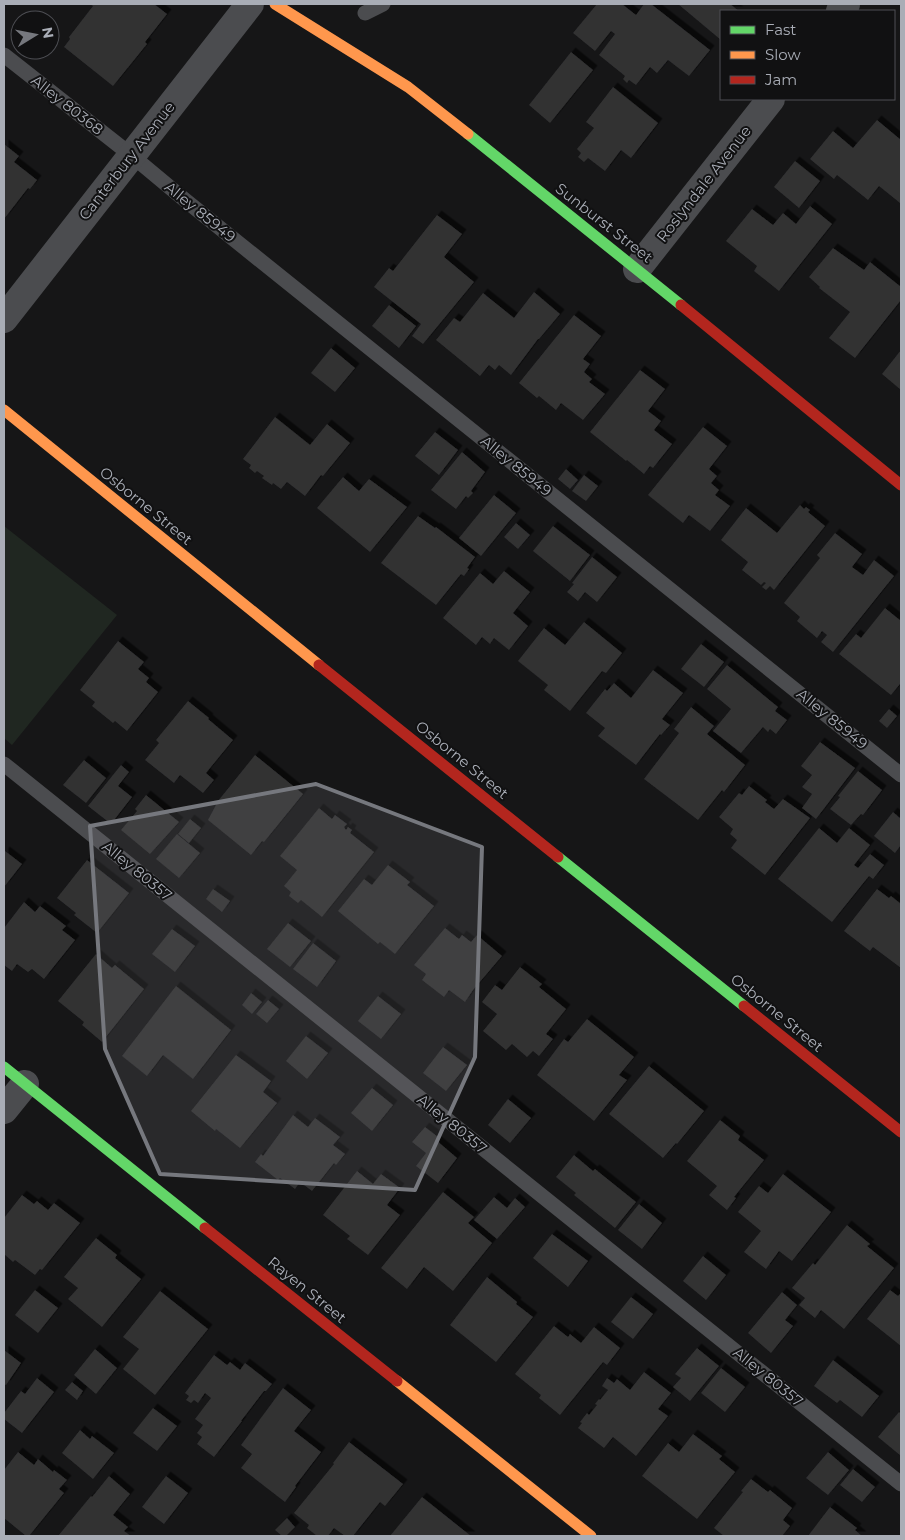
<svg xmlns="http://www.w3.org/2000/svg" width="905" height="1540" font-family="Montserrat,sans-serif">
<defs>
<filter id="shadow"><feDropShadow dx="4.5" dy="-4.5" stdDeviation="0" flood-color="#0009"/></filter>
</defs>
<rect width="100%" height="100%" fill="#161617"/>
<polygon fill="#202721" points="4,526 117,615 12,745 4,738"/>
<g fill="#313132" filter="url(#shadow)">
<polygon points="90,4 154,4 167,14 145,42 147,44 113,86 64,47 70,39 69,37 93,6"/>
<polygon points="597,4 622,4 636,15 644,4 651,4 710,50 689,76 668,60 657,73 650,67 636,85 629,80 627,83 623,79 625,76 599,55 615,34 611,31 595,51 573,33"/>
<polygon points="678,4 730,4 739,11 721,11 721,40"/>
<polygon points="571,52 593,70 550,123 529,105"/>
<polygon points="613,87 658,123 631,158 621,150 605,171 588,158 584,162 578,157 581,153 577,149 594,128 586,122"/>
<polygon points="877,120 901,140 901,202 900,203 879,186 868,200 837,175 834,179 810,159 833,131 853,148"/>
<polygon points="4,144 19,156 14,162 37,180 30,189 28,188 4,219"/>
<polygon points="795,161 820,181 799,208 774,187"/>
<polygon points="810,206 832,224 779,291 754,271 757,266 726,241 752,209 773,225 783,213 796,224"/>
<polygon points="437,215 462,234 444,257 474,282 423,344 412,336 421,324 374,287 389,268 393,271"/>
<polygon points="833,248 864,270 870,262 901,287 901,300 855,358 829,338 850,312 819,288 820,287 809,277"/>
<polygon points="534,292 560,314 539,339 538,339 511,375 499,365 495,370 489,365 480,376 436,340 454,318 460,322 483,293 514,318"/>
<polygon points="389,305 416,326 399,348 372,326"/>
<polygon points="574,315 601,336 583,359 590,364 584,372 592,379 589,382 605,394 583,420 561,403 556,410 539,396 537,398 519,383"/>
<polygon points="331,348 355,368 335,392 311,373"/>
<polygon points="901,350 901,390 882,374"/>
<polygon points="640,370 665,389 648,411 661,421 654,430 672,444 653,468 650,466 644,474 627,460 626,461 590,432"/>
<polygon points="275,417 310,445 327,424 350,443 323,476 321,475 305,496 287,482 281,489 273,483 272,485 262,478 264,476 257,471 255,473 249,468 251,465 243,459"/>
<polygon points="703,427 727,446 709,469 717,476 711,483 719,490 715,495 730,506 710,531 689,515 683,523 648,495"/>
<polygon points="435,432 458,450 439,475 415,456"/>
<polygon points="462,452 485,472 471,491 473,493 468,498 466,496 456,509 431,490"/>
<polygon points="566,469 578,480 570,489 558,479"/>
<polygon points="584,475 598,486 586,501 572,491"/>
<polygon points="343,477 359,491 369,479 407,507 370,552 317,508"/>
<polygon points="494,495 516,513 481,556 459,538"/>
<polygon points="800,505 804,509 806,507 810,510 808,512 825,526 774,590 770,586 766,590 762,587 766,583 764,582 761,585 742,570 748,562 721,540 746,508 777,533"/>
<polygon points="418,516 435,528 436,527 475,557 467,568 469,569 464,576 461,574 436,605 381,563"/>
<polygon points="516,523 530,535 518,549 504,537"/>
<polygon points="553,526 590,555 570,581 533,551"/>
<polygon points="835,533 862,554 852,567 863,575 874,560 894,576 833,652 821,642 827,635 822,631 817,638 797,621 800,617 784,603 820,558 817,555"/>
<polygon points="592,557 617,577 597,602 585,592 578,601 567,592 574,584 572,583"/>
<polygon points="504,571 530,592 513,613 528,626 509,650 494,638 490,644 482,637 476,645 443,618 480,573 493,584"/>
<polygon points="885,608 901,621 901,685 900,684 891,695 839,654 856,634 861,638"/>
<polygon points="584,622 622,653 606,673 602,671 570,711 544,690 548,685 518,661 544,628 565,645"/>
<polygon points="118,641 144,662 138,669 149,678 146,682 158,692 127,731 115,721 113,723 92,706 95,702 80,690"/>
<polygon points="701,644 724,662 704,687 681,669"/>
<polygon points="727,665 778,707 775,711 787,720 776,734 770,729 768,732 763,727 741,753 713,731 731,709 707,689"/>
<polygon points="653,670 683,693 662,719 670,725 661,735 660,734 636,765 598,736 605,728 586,713 605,689 607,691 614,683 631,698"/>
<polygon points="188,701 209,718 208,719 233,740 206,773 214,780 203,793 180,775 174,783 145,760 159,743 156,740"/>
<polygon points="691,707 714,726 707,734 745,765 724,792 722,790 698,820 644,779 679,733 674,729"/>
<polygon points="889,709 897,716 887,728 879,721"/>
<polygon points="820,742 855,768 816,819 802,808 812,794 802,787 812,775 801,766"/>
<polygon points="255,755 303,794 264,842 262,841 251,855 208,820 218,801"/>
<polygon points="84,760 106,778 86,803 63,785"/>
<polygon points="121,765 129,772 118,786 132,797 111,824 88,806"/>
<polygon points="858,771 882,790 863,815 861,814 851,825 830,809 840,797 838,796"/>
<polygon points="749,786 767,800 765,802 774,809 783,799 810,818 765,875 731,848 737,840 730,834 733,829 719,817 739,793 742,795"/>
<polygon points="146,795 179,822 150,854 121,830 137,811 135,809"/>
<polygon points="319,808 332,819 335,815 347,824 344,827 346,830 348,827 352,830 350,833 374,852 322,917 301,900 298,903 289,896 291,892 284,886 297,870 280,856"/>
<polygon points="893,812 901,819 901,845 895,853 874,836"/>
<polygon points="190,819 201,828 189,843 178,834"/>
<polygon points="819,828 837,843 849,828 870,845 854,865 858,868 870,854 884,865 873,879 869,876 832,922 778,879"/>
<polygon points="177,834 200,853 179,878 156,859"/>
<polygon points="5,851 22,864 4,887 4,853"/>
<polygon points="87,860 129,893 97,933 74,915 76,913 57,898"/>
<polygon points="388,865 410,882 407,885 434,906 395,954 380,942 378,944 338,911 364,879 372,885"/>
<polygon points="213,889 230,901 222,912 206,899"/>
<polygon points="877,889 889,898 891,896 901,904 901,968 873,947 870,951 844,931"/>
<polygon points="24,902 35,912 40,906 66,926 62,930 75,940 44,979 32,969 28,972 17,964 12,971 4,965 4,928"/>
<polygon points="288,923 311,941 290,967 267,949"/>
<polygon points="445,928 459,939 462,935 471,942 477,935 502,956 473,990 465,1002 449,990 444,997 422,980 426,974 414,965"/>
<polygon points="172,929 195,946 175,972 152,954"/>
<polygon points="313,943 336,961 317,987 293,969"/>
<polygon points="96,954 112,968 115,965 144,989 102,1042 82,1025 84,1022 58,1001"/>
<polygon points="520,967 542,984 539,987 566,1009 546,1034 553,1039 539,1056 533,1051 527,1057 512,1044 506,1050 483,1031 497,1014 482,1002 495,985 502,990"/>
<polygon points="176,986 231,1030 193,1079 163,1055 147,1076 122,1056"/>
<polygon points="251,993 262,1002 252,1014 242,1005"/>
<polygon points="378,996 401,1014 381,1039 358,1021"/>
<polygon points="268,1000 279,1009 267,1023 256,1014"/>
<polygon points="587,1019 634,1057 619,1075 627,1080 594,1121 537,1075 564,1039 568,1042"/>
<polygon points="306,1036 328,1053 307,1079 286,1061"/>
<polygon points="443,1047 467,1065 446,1091 423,1073"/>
<polygon points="236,1055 271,1081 263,1092 277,1103 240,1148 216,1129 215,1131 191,1111"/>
<polygon points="649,1066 704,1111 677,1144 676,1143 663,1158 609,1114"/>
<polygon points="372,1088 393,1105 372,1131 351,1113"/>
<polygon points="508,1099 531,1118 510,1143 488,1125"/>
<polygon points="293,1115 308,1127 315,1118 340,1137 333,1145 345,1154 336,1165 334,1163 312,1191 300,1182 295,1189 280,1178 278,1180 255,1162 261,1154 263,1156"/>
<polygon points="720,1120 740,1136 738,1140 764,1160 734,1197 736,1198 727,1210 709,1195 717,1186 687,1161"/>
<polygon points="425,1127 438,1137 436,1140 457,1158 438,1183 416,1166 426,1153 412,1142"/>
<polygon points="574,1155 593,1171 595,1169 636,1202 615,1228 574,1195 576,1193 556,1177"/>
<polygon points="357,1171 373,1184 381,1174 400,1188 387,1205 400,1215 368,1255 347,1239 350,1236 323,1215"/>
<polygon points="783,1174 831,1212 792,1261 779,1251 766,1269 744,1252 761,1231 738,1212 759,1186 768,1193"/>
<polygon points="443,1192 474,1217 468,1223 492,1243 453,1291 424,1267 407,1289 381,1268"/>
<polygon points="22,1195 34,1204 37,1201 48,1210 54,1203 80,1223 42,1270 40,1269 35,1275 15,1260 13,1262 4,1254 4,1218"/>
<polygon points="494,1197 507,1208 515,1198 525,1207 497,1239 474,1220"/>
<polygon points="639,1204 662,1223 642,1249 618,1230"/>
<polygon points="847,1225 870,1244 867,1246 894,1268 844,1329 821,1310 815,1318 799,1305 805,1298 792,1288 813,1263 815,1265"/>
<polygon points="552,1234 588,1261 568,1287 533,1258"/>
<polygon points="96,1238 117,1255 115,1258 141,1279 102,1327 68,1299 78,1288 64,1277"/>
<polygon points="703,1256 726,1275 706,1300 683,1281"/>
<polygon points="487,1277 517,1302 516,1304 533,1317 496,1362 450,1325"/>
<polygon points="35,1290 58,1308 38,1333 15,1315"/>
<polygon points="890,1290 898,1296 901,1293 901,1346 867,1319"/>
<polygon points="160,1291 208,1329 155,1395 123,1369 139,1349 123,1337"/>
<polygon points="782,1292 797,1305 785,1320 793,1326 771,1353 748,1333"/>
<polygon points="631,1297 653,1314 633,1339 611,1322"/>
<polygon points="554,1326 568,1337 570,1334 581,1343 594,1327 620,1348 607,1365 603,1362 560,1415 539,1398 541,1395 515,1374"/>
<polygon points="697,1348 719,1366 690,1401 673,1387 681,1378 675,1374"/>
<polygon points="95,1349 117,1368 96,1394 74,1375"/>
<polygon points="4,1350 21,1363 6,1385 4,1384"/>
<polygon points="214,1355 227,1365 230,1362 240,1370 245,1363 272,1384 266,1391 264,1391 241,1421 242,1421 214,1457 197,1444 202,1437 197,1433 203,1425 195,1419 211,1398 205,1393 198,1403 194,1400 191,1403 186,1400 189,1396 185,1393"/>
<polygon points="833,1360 879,1396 862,1417 840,1400 837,1403 814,1386"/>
<polygon points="721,1368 745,1387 725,1412 701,1393"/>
<polygon points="644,1372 671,1393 658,1409 668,1416 636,1456 613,1437 604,1448 578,1428 582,1423 580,1422 587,1413 589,1415 597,1405 595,1404 599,1399 600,1400 608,1390 602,1386 607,1378 614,1383 617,1379 630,1390"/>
<polygon points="37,1378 54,1392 22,1433 4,1419 4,1413 21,1391 25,1394"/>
<polygon points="72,1382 83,1391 77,1400 65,1390"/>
<polygon points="283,1388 311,1410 294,1431 321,1452 295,1486 296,1487 285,1502 241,1468 252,1454 241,1445"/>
<polygon points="153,1408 177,1426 157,1451 133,1433"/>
<polygon points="899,1412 901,1414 901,1456 878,1437"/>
<polygon points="80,1430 90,1439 92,1436 114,1453 93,1479 62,1453"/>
<polygon points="693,1434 722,1456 719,1459 735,1472 697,1519 642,1476 668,1443 679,1452"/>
<polygon points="349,1442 403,1484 385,1506 380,1502 353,1536 345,1536 334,1528 328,1536 317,1536 307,1528 309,1525 294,1513 334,1464 333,1463"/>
<polygon points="18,1452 34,1465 38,1459 53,1472 54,1470 67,1480 59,1489 64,1493 29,1536 26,1536 4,1518 4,1470"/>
<polygon points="828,1452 849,1470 828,1495 806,1478"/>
<polygon points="853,1469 875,1487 862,1502 840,1485"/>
<polygon points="109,1476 130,1494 113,1515 128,1527 124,1531 131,1536 58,1536 91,1496 92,1497"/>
<polygon points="166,1476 188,1493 164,1524 142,1507"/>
<polygon points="751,1479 768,1492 770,1490 792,1508 783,1520 790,1526 782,1536 724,1536 714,1528 743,1492 741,1491"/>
<polygon points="422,1497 471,1536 390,1536"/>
<polygon points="830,1507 857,1528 855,1530 862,1536 808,1536"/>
<polygon points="287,1518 295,1527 286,1536 282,1536 275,1530"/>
</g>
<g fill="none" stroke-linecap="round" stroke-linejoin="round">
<g stroke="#4b4c4f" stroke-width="15">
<polyline points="365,13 383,4"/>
<polyline points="4,55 131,155 185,200 901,775"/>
<polyline points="4,764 901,1484"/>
</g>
<g stroke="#4b4c4f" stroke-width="28">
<polyline points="840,11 846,4"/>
<polyline points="637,269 771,99"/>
<polyline points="4,319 250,4"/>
<polyline points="4,1110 25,1084"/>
</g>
<g stroke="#63d668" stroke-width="11">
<polyline points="468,134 681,305"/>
<polyline points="558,857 744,1006"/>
<polyline points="4,1067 205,1228"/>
</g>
<g stroke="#ff974d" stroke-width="11">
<polyline points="275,4 408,87 468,134"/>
<polyline points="4,410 319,665"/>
<polyline points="397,1381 591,1536"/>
</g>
<g stroke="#b3261e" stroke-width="11">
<polyline points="681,305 901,485"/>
<polyline points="319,665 558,857"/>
<polyline points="744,1006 901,1132"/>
<polyline points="205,1228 397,1381"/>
</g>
</g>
<path fill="#76787e" fill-opacity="0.2" stroke="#76787e" stroke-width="4" stroke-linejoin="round" d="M316,784L482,847L475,1057L415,1190L160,1174L105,1049L90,826Z"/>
<g text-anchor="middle" stroke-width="4" stroke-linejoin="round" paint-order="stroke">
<g font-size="15" fill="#a9adb6" stroke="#111112">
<text transform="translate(67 105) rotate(38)" y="5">Alley 80368</text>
<text transform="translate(127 161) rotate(-52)" y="5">Canterbury Avenue</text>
<text transform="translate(704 184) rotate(-52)" y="5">Roslyndale Avenue</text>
<text transform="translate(200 212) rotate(39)" y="5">Alley 85949</text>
<text transform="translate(604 223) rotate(38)" y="5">Sunburst Street</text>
<text transform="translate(516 466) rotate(39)" y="5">Alley 85949</text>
<text transform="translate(146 506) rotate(39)" y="5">Osborne Street</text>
<text transform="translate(832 719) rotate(39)" y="5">Alley 85949</text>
<text transform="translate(462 760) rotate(39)" y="5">Osborne Street</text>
<text transform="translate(137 871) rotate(39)" y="5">Alley 80357</text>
<text transform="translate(777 1013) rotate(39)" y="5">Osborne Street</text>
<text transform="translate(452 1124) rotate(39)" y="5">Alley 80357</text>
<text transform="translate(307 1290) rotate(39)" y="5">Rayen Street</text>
<text transform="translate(768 1377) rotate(39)" y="5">Alley 80357</text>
</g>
</g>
<rect width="905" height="1540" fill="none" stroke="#a9adb6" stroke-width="10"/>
<rect x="720" y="10" width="175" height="90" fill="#111112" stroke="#4e4f54"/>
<rect x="730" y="26" width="25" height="8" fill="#63d668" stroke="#4e4f54"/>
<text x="765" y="35" font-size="15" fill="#a9adb6">Fast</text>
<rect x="730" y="51" width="25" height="8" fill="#ff974d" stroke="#4e4f54"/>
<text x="765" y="60" font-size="15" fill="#a9adb6">Slow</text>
<rect x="730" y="76" width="25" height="8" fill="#b3261e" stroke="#4e4f54"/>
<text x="765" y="85" font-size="15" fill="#a9adb6">Jam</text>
<g transform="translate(35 35) rotate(80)"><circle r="24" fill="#111112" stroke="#4e4f54"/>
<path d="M0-4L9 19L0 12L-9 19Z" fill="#76787e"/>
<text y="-8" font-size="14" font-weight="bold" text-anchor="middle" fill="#a9adb6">N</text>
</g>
</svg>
